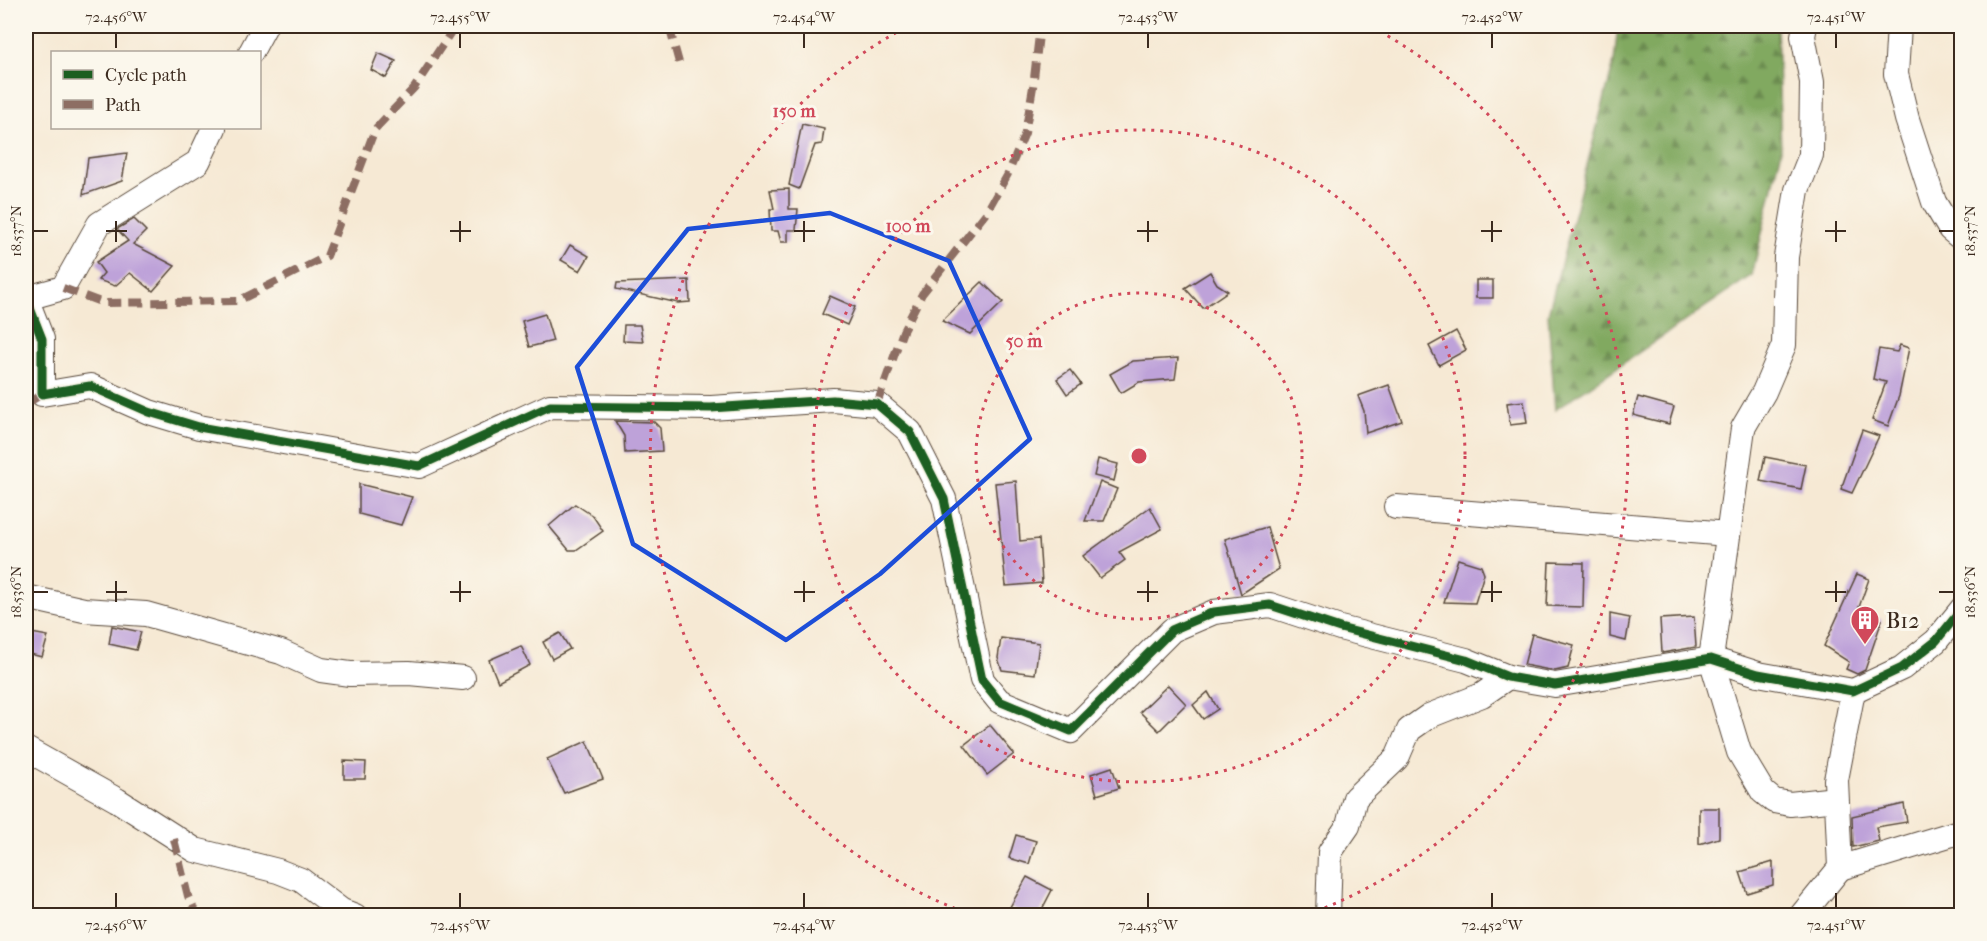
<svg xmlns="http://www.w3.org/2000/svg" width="1987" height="941" font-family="'IM FELL French Canon',serif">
<defs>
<pattern id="forest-firs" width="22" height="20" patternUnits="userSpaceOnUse" patternTransform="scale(1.5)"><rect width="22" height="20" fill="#81a960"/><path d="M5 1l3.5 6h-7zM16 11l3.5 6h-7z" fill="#6b8a4f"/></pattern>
</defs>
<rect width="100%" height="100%" fill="#fbf7ec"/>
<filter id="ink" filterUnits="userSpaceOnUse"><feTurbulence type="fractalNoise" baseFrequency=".0167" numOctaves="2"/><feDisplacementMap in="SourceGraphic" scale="12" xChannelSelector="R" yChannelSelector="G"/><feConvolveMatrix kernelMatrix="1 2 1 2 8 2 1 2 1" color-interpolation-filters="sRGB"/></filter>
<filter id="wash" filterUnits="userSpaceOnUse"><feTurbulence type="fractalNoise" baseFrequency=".008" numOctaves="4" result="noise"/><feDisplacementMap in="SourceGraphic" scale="24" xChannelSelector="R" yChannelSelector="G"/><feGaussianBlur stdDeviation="1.35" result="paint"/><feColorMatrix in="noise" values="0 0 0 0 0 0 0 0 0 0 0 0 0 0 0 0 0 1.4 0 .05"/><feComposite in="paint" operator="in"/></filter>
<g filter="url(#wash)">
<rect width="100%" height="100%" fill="#f6e9d4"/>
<polygon fill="url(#forest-firs)" stroke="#5e6a3f" stroke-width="1.5" points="1618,26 1777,26 1781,153 1752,275 1555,410 1548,314 1614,62"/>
<g id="blocks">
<g fill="#bea2d9">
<polygon points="378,53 396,61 386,78 371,70"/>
<polygon points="802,124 824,129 822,144 815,145 799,189 789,185"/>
<polygon points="127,153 122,181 83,195 88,158"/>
<polygon points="789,189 789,209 798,209 796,230 788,230 788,242 781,242 778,231 771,231 770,209 774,209 770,190"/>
<polygon points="134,219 146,231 133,244 175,266 153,291 130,273 115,286 98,280 104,273 96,262 128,241 117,229"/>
<polygon points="570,245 589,256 580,271 561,260"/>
<polygon points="1210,272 1217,284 1228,291 1203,308 1185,288"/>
<polygon points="689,280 690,302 678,303 616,289 617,283"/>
<rect x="1476" y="280" width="17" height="18"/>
<polygon points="982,282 1003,302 970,334 942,321"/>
<polygon points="830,296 855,307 847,325 822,314"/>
<polygon points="545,314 553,341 529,347 522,321"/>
<polygon points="624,325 640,325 643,342 623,341"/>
<polygon points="1456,331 1466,350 1439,365 1429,346"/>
<polygon points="1900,345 1909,348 1899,396 1888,426 1872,420 1886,382 1873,379 1879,349 1897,352"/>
<polygon points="1178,358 1175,379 1139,382 1121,393 1110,374 1133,361"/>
<polygon points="1070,370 1081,384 1067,394 1057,379"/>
<polygon points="1389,385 1402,421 1366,433 1364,411 1358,396"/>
<polygon points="1638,397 1674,407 1669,424 1633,415"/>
<polygon points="1524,401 1527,423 1510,425 1507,403"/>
<polygon points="615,421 654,422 660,428 662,451 625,453 624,436"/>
<polygon points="1862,430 1879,436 1852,493 1841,489"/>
<polygon points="1765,457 1806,465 1801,489 1760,481"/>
<polygon points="1098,459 1118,464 1114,481 1094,476"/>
<polygon points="1016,481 1020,541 1039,539 1042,583 1006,586 995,483"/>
<polygon points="1100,482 1117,489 1104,521 1085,521"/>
<polygon points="359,484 412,497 401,525 359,514"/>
<polygon points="575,504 593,516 603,531 576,550 569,550 549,526"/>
<polygon points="1150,507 1162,529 1119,552 1125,560 1100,578 1083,556"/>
<polygon points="1267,527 1279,569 1241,594 1225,539"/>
<polygon points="1458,559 1481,566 1484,574 1475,603 1444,602"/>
<polygon points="1549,562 1584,563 1583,607 1547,606"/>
<polygon points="1857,574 1869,579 1858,610 1882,620 1865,670 1857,674 1846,669 1849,662 1824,646"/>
<polygon points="1610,614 1630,618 1626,641 1610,637"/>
<polygon points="1694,617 1696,647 1662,653 1660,619"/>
<polygon points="112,626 141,632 136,650 109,644"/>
<polygon points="26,632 48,636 42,657 26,653"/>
<polygon points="560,633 570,649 552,659 543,642"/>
<polygon points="1532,634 1574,645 1568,668 1555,671 1524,665"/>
<polygon points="1001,638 1039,643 1035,674 1002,670 998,658"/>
<polygon points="521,646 530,665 498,682 489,660"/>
<polygon points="1168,685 1186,704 1159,731 1140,712"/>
<polygon points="1208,692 1218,709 1203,719 1193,705"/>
<polygon points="990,725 1014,754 987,775 964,745"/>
<polygon points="587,741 603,779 564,793 547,759"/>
<polygon points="344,761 366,762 365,779 344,779"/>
<polygon points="1112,767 1119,788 1097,795 1091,774"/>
<polygon points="1904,804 1907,822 1876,827 1879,841 1853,847 1852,816"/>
<polygon points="1699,808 1719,808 1719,838 1699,844"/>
<polygon points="1016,835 1036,841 1029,864 1009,858"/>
<polygon points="1773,862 1773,885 1747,893 1740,872"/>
<polygon points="1027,877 1052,890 1039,915 1025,915 1010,907"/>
</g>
</g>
</g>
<g filter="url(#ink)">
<use href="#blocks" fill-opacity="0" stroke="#574739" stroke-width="1.5"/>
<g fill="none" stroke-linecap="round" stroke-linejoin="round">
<g stroke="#574739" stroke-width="26">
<g id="minor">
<polyline points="1805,26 1803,36 1812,82 1811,155 1797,190 1786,257 1784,345 1764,392 1743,428 1711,659 1739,752 1763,792 1774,801 1790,804 1836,799"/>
<polyline points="1899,26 1896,74 1907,119 1934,202 1950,229 1962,239"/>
<polyline points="251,52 265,26"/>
<polyline points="26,298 42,339 42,394 90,386 149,412 199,427 419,466 550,406 711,408 833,400 877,404 910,432 944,499 982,680 999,701 1071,731 1172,630 1214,612 1270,605 1340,628 1466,660 1508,677 1555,685 1711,659 1758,674 1853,691 1902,668 1936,641 1962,609"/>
<polyline points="27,298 63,288 99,224 198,162 214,128"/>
<polyline points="1396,507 1728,534"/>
<polyline points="26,597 84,610 146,614 281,652 321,670 350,674 409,673 463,678"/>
<polyline points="26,749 117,800 195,850 278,871 301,880 342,911 355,916"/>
<polyline points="1840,868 1962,831"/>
<polyline points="1328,916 1330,852 1348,826 1355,798 1397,758 1409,730 1429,716 1482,695 1508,677"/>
<polyline points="1801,916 1840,868 1836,780 1853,691"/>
</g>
</g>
<use href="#minor" stroke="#fff" stroke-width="24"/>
<g stroke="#8d6e63" stroke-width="8" stroke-dasharray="15 8" stroke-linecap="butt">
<polyline points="669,26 681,70"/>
<polyline points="26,171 29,142"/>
<polyline points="63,288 103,303 238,301 327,256 375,129 414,88 455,26"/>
<polyline points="26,404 42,394"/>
<polyline points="877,404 903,331 922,294 986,213 1008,174 1025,133 1033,87 1040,26"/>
<polyline points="174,839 188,896 197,916"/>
</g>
<g stroke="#fbf7ec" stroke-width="13">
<polyline id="cycleway" points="26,298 42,339 42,394 90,386 149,412 199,427 419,466 550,406 711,408 833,400 877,404 910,432 944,499 982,680 999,701 1071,731 1172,630 1214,612 1270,605 1340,628 1466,660 1508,677 1555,685 1711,659 1758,674 1853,691 1902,668 1936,641 1962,609"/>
</g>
<use href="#cycleway" stroke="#1b5e20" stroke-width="9"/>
</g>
</g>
<path fill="none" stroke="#1d4ed8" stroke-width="4.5" stroke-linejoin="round" d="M830,213L949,261L1030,439L880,574L786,640L633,544L577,367L688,229Z"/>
<path fill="none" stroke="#3b2a1e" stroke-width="2" d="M116,33V48M460,33V48M804,33V48M1148,33V48M1492,33V48M1836,33V48M116,221V242M460,221V242M804,221V242M1148,221V242M1492,221V242M1836,221V242M33,231H48M106,231H127M450,231H471M794,231H815M1137,231H1158M1481,231H1502M1825,231H1846M1939,231H1954M116,581V602M460,581V602M804,581V602M1148,581V602M1492,581V602M1836,581V602M33,592H48M106,592H127M450,592H471M794,592H815M1137,592H1158M1481,592H1502M1825,592H1846M1939,592H1954M116,893V908M460,893V908M804,893V908M1148,893V908M1492,893V908M1836,893V908"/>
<g fill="none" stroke="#d1495b" stroke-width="3" stroke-dasharray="3 6">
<circle cx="1139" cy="456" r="163"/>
<circle cx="1139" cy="456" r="326"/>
<path d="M972 915A488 488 0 0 1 906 27M1372 27A488 488 0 0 1 1306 915"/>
</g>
<defs>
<g id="building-pin" transform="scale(1.5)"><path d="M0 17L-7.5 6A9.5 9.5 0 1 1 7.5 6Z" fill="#d1495b" stroke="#fbf7ec"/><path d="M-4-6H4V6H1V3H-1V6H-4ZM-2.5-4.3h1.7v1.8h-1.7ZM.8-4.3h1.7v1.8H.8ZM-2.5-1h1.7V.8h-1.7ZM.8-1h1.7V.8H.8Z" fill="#fff"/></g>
</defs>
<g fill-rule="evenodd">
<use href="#building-pin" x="1865" y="620"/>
</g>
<g text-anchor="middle" stroke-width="6" stroke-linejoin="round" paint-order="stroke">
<g font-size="22" fill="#3b2a1e" stroke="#fbf7ec" text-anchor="start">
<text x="1886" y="628">B12</text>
</g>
</g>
<circle cx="1139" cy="456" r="9" fill="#d1495b" stroke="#fbf7ec" stroke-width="3"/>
<g font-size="18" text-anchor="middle" font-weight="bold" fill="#d1495b" stroke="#fbf7ec" stroke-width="6" stroke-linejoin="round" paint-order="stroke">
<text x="794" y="117">150 m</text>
<text x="908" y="232">100 m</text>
<text x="1024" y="347">50 m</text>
</g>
<rect width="1987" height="941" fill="none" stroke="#fbf7ec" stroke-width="66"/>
<rect x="51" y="51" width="210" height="78" fill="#fbf7ec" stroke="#aea59a" stroke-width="1.5"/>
<rect x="63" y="70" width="30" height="9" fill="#1b5e20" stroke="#aea59a" stroke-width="1.5"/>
<text x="105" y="81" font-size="18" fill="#3b2a1e">Cycle path</text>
<rect x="63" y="100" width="30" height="9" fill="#8d6e63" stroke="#aea59a" stroke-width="1.5"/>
<text x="105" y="111" font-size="18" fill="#3b2a1e">Path</text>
<rect x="33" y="33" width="1921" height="875" fill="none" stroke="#3b2a1e" stroke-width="2"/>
<g font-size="15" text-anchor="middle" fill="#3b2a1e">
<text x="116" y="22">72.456°W</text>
<text x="460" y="22">72.455°W</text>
<text x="804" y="22">72.454°W</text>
<text x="1148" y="22">72.453°W</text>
<text x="1492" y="22">72.452°W</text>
<text x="1836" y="22">72.451°W</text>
<text transform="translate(16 231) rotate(-90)" y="5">18.537°N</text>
<text transform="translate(1970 231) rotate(-90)" y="5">18.537°N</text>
<text transform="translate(16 592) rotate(-90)" y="5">18.536°N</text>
<text transform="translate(1970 592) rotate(-90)" y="5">18.536°N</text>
<text x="116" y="930">72.456°W</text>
<text x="460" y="930">72.455°W</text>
<text x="804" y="930">72.454°W</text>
<text x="1148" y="930">72.453°W</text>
<text x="1492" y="930">72.452°W</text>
<text x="1836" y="930">72.451°W</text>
</g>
</svg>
